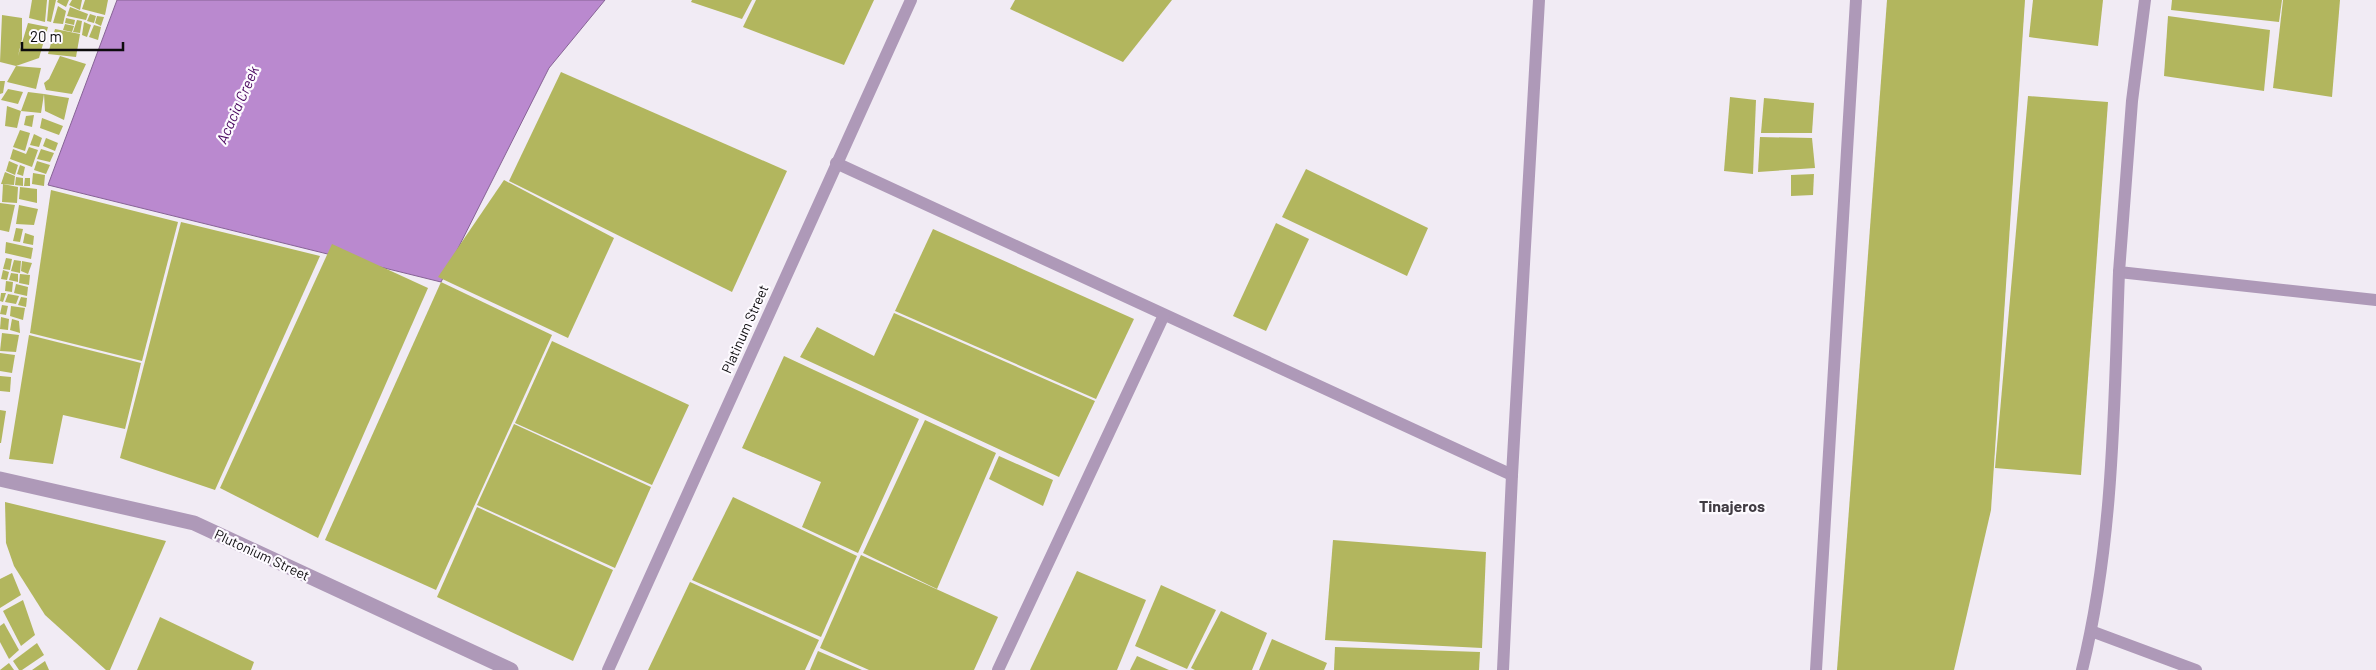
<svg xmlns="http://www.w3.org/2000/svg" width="2376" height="670" font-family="Barlow,sans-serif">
<rect width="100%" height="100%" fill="#f1ebf4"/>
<polygon fill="#ba89cf" stroke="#866395" points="117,0 605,0 549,68 441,282 48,185"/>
<g fill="#b2b65e">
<polygon points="32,0 47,0 45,22 29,18"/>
<polygon points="49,0 56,0 51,22 47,21"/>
<polygon points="58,0 69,0 66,7 57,2"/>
<polygon points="72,0 82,0 80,10 69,5"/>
<polygon points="85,0 108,0 105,15 82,9"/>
<polygon points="692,0 752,0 742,19 691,2"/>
<polygon points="756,0 874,0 844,65 743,27"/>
<polygon points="1015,0 1172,0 1123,62 1010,9"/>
<polygon points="1887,0 2025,0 1991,510 1954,670 1837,670"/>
<polygon points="2033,0 2103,0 2098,46 2029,37"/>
<polygon points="2172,0 2282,0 2279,22 2171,10"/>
<polygon points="2283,0 2340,0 2332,97 2273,88"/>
<polygon points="58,6 66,11 63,24 53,23"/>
<polygon points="70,7 88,14 86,20 67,16"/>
<polygon points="90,14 96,16 94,23 87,21"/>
<polygon points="2,15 22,18 22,39 18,56 28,23 48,27 39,58 16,66 0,62"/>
<polygon points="97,16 104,17 101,26 95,23"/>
<polygon points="2168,16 2270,30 2264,91 2164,76"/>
<polygon points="66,18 75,20 74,25 65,23"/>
<polygon points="77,20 82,21 80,33 73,32"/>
<polygon points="84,22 91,25 87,37 82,35"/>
<polygon points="65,24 74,26 72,32 63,30"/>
<polygon points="94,25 101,27 98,40 89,37"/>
<polygon points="55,29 80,34 76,57 48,54"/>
<polygon points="60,56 86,64 72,94 46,90 44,83 49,79"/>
<polygon points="16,66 41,68 36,89 7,82"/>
<polygon points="561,72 787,171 732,292 509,181"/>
<polygon points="0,81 5,81 3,93 0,94"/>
<polygon points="8,89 23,92 18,104 1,100"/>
<polygon points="28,92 44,94 69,98 64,120 45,111 44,94 41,113 21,111"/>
<polygon points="2028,96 2108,102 2081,475 1995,468"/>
<polygon points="1730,97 1756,100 1753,174 1724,171"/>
<polygon points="1764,98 1814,103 1812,133 1761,133"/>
<polygon points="7,106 21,111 17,128 5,126"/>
<polygon points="34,115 32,127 24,125 26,116"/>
<polygon points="42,118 63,126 59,135 40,128"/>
<polygon points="20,130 30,133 25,151 13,147"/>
<polygon points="34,134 42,138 39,147 30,145"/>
<polygon points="1760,137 1812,138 1815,168 1758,172"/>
<polygon points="46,138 58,143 55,151 43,146"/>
<polygon points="29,147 38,150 32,167 10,159 13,149 26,154"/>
<polygon points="41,149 54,153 50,162 37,159"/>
<polygon points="9,161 18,165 15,175 6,171"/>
<polygon points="37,161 50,165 46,174 34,170"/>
<polygon points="20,165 25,167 23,176 17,174"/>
<polygon points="1306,169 1428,228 1407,276 1282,217"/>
<polygon points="5,172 15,176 14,185 1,184"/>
<polygon points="33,173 45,175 44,186 32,184"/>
<polygon points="1814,174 1813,195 1791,196 1791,175"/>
<polygon points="16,177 23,178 23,186 15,185"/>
<polygon points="25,178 30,178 30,186 24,186"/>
<polygon points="504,180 614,238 568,338 438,277"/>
<polygon points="3,184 18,187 17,203 2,202"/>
<polygon points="20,187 37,189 37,203 19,199"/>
<polygon points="51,190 178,222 142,361 30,333"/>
<polygon points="0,203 15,205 9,232 0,230"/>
<polygon points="19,205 38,209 34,225 16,224"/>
<polygon points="181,222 320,256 215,490 120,458"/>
<polygon points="1276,223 1309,239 1266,331 1233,316"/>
<polygon points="16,228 23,229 20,242 13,241"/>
<polygon points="933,229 1134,319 1096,399 895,311"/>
<polygon points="25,233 34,236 33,245 23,243"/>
<polygon points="6,242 33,248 31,259 5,253"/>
<polygon points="332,244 428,288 318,538 220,488"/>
<polygon points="6,258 12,259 10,270 3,269"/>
<polygon points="14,260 21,261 20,273 11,271"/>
<polygon points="22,261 32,263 28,274 21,271"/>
<polygon points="3,270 9,272 7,280 1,279"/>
<polygon points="11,273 18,274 18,282 9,280"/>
<polygon points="20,274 30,275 29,285 19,283"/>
<polygon points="6,281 13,282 12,292 5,291"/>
<polygon points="441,282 552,335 436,590 325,540"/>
<polygon points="16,284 28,287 27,296 14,293"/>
<polygon points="1,293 6,293 3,302 0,301"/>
<polygon points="8,294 19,296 16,304 5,302"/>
<polygon points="21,297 27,298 26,307 18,305"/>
<polygon points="2,305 8,306 6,315 0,314"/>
<polygon points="11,306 25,308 23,320 10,316"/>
<polygon points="894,313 1095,401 1059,477 800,357 817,327 874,356"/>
<polygon points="1,317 9,319 8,330 0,329"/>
<polygon points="12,319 19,321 20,333 10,330"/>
<polygon points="2,333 19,335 16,352 0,351"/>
<polygon points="29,335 141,363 125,429 63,415 53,464 9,459"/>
<polygon points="552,341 689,405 652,485 515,423"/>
<polygon points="0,353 15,355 12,373 0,371"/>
<polygon points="784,356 919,419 858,553 802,527 821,482 742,448"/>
<polygon points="0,376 11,377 10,392 0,391"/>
<polygon points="0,410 6,411 1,443 0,443"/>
<polygon points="925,420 996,453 937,589 863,553"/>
<polygon points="514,424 651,487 615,568 477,505"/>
<polygon points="999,456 1053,480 1043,506 989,479"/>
<polygon points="733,497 857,556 821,637 692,580"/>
<polygon points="5,502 166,541 110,670 106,670 45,615 14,566 6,543"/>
<polygon points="477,507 613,570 573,661 437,597"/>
<polygon points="1333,540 1486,552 1482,648 1325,640"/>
<polygon points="861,555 998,617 974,670 869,670 820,648"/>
<polygon points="1077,571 1146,600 1117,670 1030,670"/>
<polygon points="12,573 21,595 0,608 0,579"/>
<polygon points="690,582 819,640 805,670 648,670"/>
<polygon points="1161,585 1216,610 1187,669 1135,646"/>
<polygon points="23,600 35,635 21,646 3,611"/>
<polygon points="1221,611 1267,633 1252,670 1195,670 1191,668"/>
<polygon points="160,617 254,662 251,670 137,670"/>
<polygon points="4,623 19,650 9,659 0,642 0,626"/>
<polygon points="1272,639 1327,663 1324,670 1259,670"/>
<polygon points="37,643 44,655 22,670 19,670 13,661"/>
<polygon points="1335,647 1480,652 1479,670 1334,670"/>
<polygon points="818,651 862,670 810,670"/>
<polygon points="1137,656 1169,670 1130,670"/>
<polygon points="45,661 49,670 32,670"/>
<polygon points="9,663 14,670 0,670"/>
</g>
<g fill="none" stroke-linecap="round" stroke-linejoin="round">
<g stroke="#ae99b8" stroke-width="12">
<polyline points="2145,0 2132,101 2119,272 2376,300"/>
<polyline points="836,163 1512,475"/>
<polyline points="2091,631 2196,670"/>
<polyline points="608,670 911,0"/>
<polyline points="998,670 1164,315"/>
<polyline points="1503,670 1512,475 1539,0"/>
<polyline points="1816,670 1856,0"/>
<path d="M2082,670C2114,540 2114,405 2119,272"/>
</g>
<polyline stroke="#ae99b8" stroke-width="15" points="0,479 194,523 511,670"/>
</g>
<g text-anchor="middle" stroke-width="4.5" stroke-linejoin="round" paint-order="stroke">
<g font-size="14" fill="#0c0b0d" stroke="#fdfaff">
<text transform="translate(745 329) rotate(-66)" y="5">Platinum Street</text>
<text transform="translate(262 555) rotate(25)" y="5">Plutonium Street</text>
</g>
<g font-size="15" font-style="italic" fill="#49065f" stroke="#fdfaff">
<text transform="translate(238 105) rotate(-66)" y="5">Acacia Creek</text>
</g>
<g font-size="16" font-weight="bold" fill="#403b42" stroke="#fdfaff">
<text x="1732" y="512">Tinajeros</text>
</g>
</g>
<path d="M22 42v8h101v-8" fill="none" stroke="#0c0b0d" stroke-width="2.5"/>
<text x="30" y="42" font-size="15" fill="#0c0b0d" stroke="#fdfaff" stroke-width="4" paint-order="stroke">20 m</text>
</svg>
